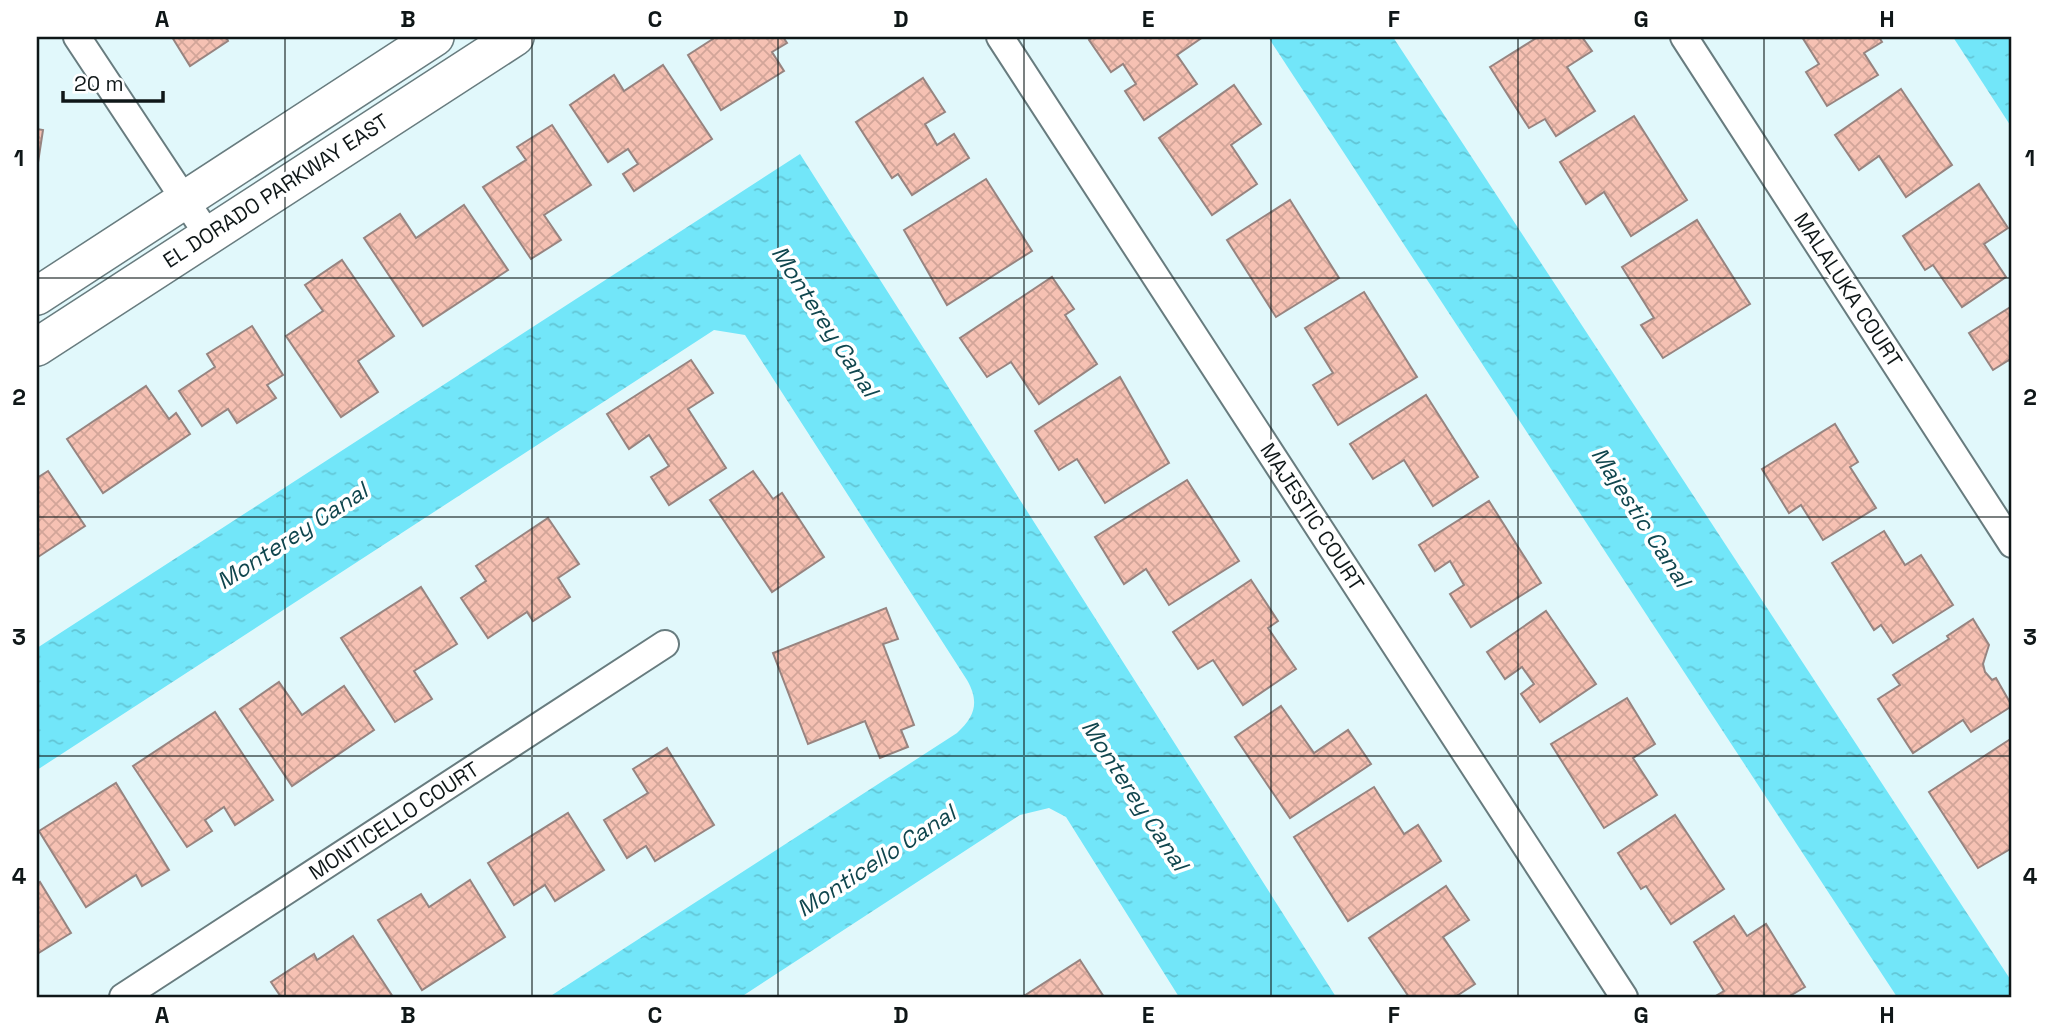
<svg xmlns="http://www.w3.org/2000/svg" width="2049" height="1034" font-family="'Space Grotesk',sans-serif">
<defs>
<pattern id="water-ripples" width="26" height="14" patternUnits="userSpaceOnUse" patternTransform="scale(1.75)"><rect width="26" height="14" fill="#72e6f9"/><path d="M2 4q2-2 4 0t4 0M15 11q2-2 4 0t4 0" fill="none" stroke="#62c5d5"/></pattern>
<pattern id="building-cross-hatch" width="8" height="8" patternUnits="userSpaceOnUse" patternTransform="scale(1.75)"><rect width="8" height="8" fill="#f6c1b3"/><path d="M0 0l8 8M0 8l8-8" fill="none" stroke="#d2a599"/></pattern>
</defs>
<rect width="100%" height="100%" fill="#e1f8fb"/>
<g fill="url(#water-ripples)">
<polygon points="1268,37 1393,37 2012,982 2012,997 1897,997"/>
<polygon points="1953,37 2012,37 2012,128"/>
<path d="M800,154L1336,997H1179L1066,817L1049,808L1020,815L741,997H549L957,733C976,716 979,701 967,680L745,335L714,330L37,770V648Z"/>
</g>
<g fill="url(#building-cross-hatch)" stroke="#978480" stroke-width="2">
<polygon points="172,37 226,37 228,41 190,66"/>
<polygon points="716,37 783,37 787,43 772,52 784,71 721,110 688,55"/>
<polygon points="1093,37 1203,37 1177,55 1197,84 1144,120 1125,91 1136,84 1123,64 1111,72 1089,40"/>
<polygon points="1538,37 1582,37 1592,51 1567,67 1595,111 1556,136 1545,119 1529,128 1490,67"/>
<polygon points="1802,37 1879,37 1882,42 1864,53 1878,75 1827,106 1806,72 1819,64"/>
<polygon points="663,65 712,139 634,191 623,174 638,164 628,149 608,162 570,105 614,75 624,91"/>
<polygon points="923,78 945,112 925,124 937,145 954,134 969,158 912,195 898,174 892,178 856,122"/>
<polygon points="1234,85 1261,124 1231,145 1257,184 1212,215 1159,138"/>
<polygon points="1901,89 1952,165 1906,197 1879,156 1859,170 1835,135"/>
<polygon points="1634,116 1687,200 1631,236 1604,192 1586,204 1560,162"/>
<polygon points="552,125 591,185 544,215 561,240 531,259 483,187 526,160 517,147"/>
<polygon points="37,129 43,130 37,169"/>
<polygon points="986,179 1032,251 947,305 904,230"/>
<polygon points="1979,184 2008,228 1984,244 2006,277 1962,307 1933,265 1925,270 1903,236"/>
<polygon points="1290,200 1339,278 1276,317 1227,240"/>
<polygon points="464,205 508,270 423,326 364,238 400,214 416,238"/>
<polygon points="1697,220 1750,304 1663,358 1641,325 1654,318 1622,267"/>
<polygon points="342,260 394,336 358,361 378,392 341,417 286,336 323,311 305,285"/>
<polygon points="1052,277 1074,309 1065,315 1097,364 1039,404 1011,362 987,377 960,338"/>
<polygon points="1364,292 1417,377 1338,425 1313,385 1333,373 1305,328"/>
<polygon points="2012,306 2012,366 2009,360 1993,370 1969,333"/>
<polygon points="252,326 283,375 267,385 276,398 237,423 228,409 202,426 179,391 215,367 207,354"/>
<polygon points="691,360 713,393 688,409 726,468 669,505 651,477 669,466 649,435 629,449 607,414"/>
<polygon points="1120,377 1169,463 1105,503 1077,459 1059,470 1035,431"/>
<polygon points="146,386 169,419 176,413 190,434 103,493 67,439"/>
<polygon points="1426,395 1478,477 1433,506 1404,460 1373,479 1350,444"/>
<polygon points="1835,424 1858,462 1850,467 1876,508 1823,540 1801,505 1789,513 1762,469"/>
<polygon points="48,471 85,526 38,557 37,478"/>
<polygon points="753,471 773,499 782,493 824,557 772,592 710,500"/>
<polygon points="1187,480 1239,561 1169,605 1146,569 1124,584 1095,537"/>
<polygon points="1489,501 1541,583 1471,627 1450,594 1464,585 1450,561 1435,571 1419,545"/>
<polygon points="548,518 579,564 558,578 570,597 533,621 527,612 488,638 461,598 486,581 476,566"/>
<polygon points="1884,531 1905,565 1921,555 1953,605 1893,643 1881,625 1874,630 1832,563"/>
<polygon points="1251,580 1278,621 1268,628 1296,669 1243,705 1213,660 1198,669 1173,632"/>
<polygon points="421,587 457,644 414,671 432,699 395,722 341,638"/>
<polygon points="886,608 898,639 883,644 914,725 901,730 908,747 880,758 865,721 808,744 773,653"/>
<polygon points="1546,611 1596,684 1540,722 1521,694 1534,684 1522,667 1505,679 1487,652"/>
<polygon points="1973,619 1989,645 1983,664 1985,672 1992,680 1996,678 2012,706 1971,732 1963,720 1913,753 1878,699 1900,685 1893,675 1949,639 1947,636"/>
<polygon points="279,682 302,715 344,686 374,730 292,786 240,709"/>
<polygon points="1627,698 1655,744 1633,758 1657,795 1604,828 1551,744"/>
<polygon points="1281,706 1314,753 1348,730 1371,764 1290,818 1235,737"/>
<polygon points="215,712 273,800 235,825 224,807 205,820 212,831 187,847 133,766"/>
<polygon points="2012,738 2012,848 1978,868 1929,792"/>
<polygon points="667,748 714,825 655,861 646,846 627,858 604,820 648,793 633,769"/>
<polygon points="116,783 169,870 142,886 136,875 86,907 39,831"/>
<polygon points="1374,787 1404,834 1418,825 1441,861 1348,921 1294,837"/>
<polygon points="568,813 604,870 555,901 545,885 514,905 488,863"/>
<polygon points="1675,815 1724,889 1671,924 1646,886 1641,889 1618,853"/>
<polygon points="470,880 505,937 422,990 378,920 421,894 429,907"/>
<polygon points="40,882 71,933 37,954 37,884"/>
<polygon points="1446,886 1469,920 1443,937 1475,984 1455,997 1409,997 1369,938"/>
<polygon points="1734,916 1747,936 1766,924 1805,987 1788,997 1714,997 1724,991 1694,942"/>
<polygon points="353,936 393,997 281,997 271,982 314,954 317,960"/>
<polygon points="1080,960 1104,997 1025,997 1024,996"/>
</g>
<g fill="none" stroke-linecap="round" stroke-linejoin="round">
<g stroke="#687c7f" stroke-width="30">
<g id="street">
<polyline points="77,37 208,235"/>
<polyline points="1000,37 1624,997"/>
<polyline points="1684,37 2012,544"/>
<polyline points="123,997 665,644"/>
</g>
</g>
<g stroke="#687c7f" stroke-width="40">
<g id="secondary">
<polyline points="37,296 435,37"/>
<polyline points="37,347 515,37"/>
</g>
</g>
<use href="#street" stroke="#fff" stroke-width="26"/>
<use href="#secondary" stroke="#fff" stroke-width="37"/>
</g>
<path fill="none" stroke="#0f1718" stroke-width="2" stroke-opacity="0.55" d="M285,37V997M532,37V997M778,37V997M1024,37V997M1271,37V997M1518,37V997M1764,37V997M37,278H2012M37,517H2012M37,756H2012"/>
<g text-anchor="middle" stroke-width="7" stroke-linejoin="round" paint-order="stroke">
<g font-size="21" fill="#0f1718" stroke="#fff">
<text transform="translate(276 191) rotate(-33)" y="7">EL DORADO PARKWAY EAST</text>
<text transform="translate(1848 290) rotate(57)" y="7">MALALUKA COURT</text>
<text transform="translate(1312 517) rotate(57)" y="7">MAJESTIC COURT</text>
<text transform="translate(394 821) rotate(-33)" y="7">MONTICELLO COURT</text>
</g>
<g font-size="23" font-style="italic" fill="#10464e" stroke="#fff">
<text transform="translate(825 321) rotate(57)" y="8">Monterey Canal</text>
<text transform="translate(1641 517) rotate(57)" y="8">Majestic Canal</text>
<text transform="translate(292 536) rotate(-33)" y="8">Monterey Canal</text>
<text transform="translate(1135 795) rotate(57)" y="8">Monterey Canal</text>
<text transform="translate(876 861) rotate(-33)" y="8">Monticello Canal</text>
</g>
</g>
<rect width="2049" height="1034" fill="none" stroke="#ffffff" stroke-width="77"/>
<path d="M63 91v10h100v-10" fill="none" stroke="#0f1718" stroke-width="3.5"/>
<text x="74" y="91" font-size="21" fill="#0f1718" stroke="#ffffff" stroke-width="5" paint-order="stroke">20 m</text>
<rect x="38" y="38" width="1972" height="958" fill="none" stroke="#0f1718" stroke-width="2.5"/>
<g font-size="23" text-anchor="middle" font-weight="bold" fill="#0f1718">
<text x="162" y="27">A</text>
<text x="408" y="27">B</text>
<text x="655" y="27">C</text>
<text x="901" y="27">D</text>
<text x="1148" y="27">E</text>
<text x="1394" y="27">F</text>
<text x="1641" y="27">G</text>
<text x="1887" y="27">H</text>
<text x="19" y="166">1</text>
<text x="2030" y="166">1</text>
<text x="19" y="405">2</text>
<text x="2030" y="405">2</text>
<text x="19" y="645">3</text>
<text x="2030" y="645">3</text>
<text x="19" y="884">4</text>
<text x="2030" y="884">4</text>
<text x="162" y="1023">A</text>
<text x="408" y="1023">B</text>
<text x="655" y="1023">C</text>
<text x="901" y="1023">D</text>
<text x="1148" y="1023">E</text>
<text x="1394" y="1023">F</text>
<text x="1641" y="1023">G</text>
<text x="1887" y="1023">H</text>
</g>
</svg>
